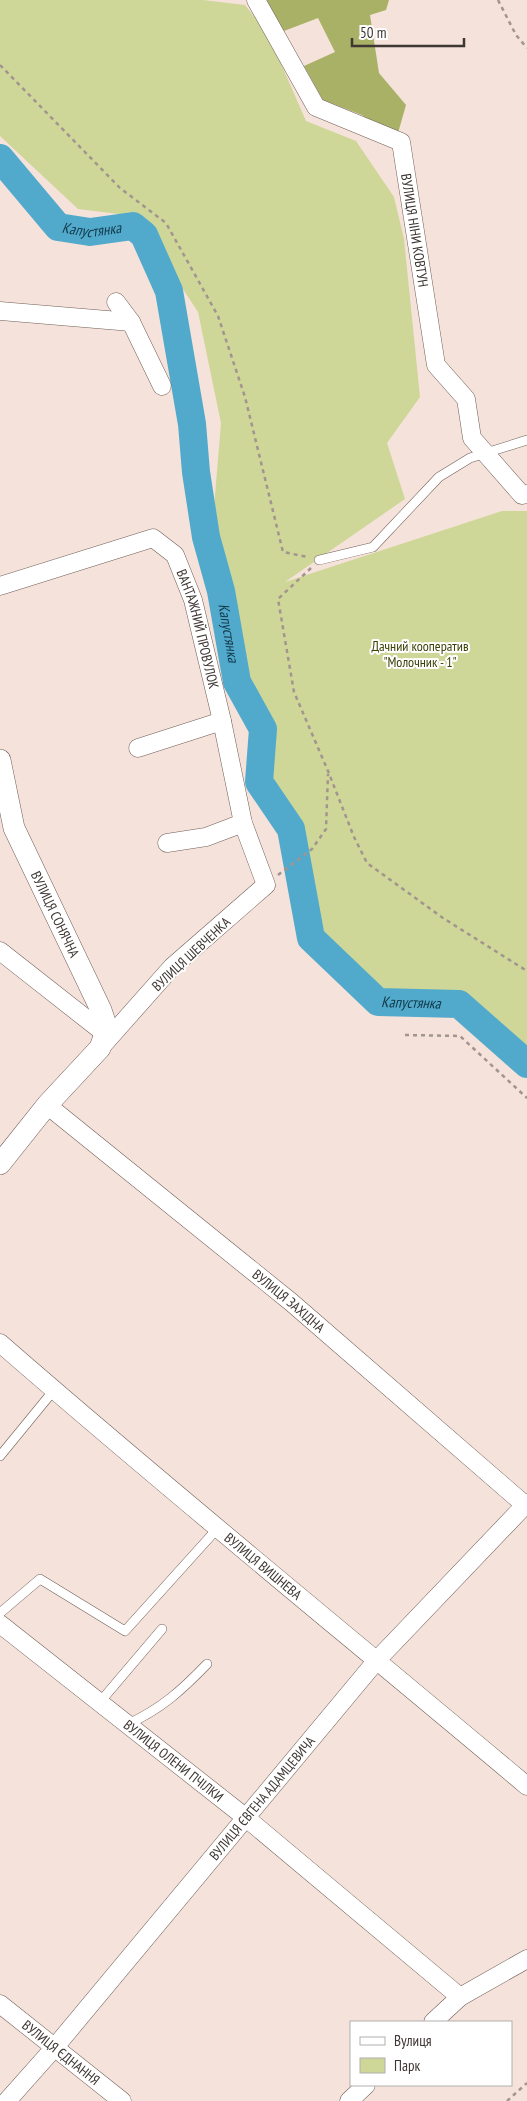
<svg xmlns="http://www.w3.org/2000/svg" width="527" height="2101" font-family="'PT Sans Narrow',sans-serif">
<rect width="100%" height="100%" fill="#f5e2da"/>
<polygon fill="#ced798" points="0,0 203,0 245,5 268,34 306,121 356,141 394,197 404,239 420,397 387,443 405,499 285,582 502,511 527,511 527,1050 459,995 387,992 321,933 302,829 268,777 275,726 245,676 239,619 212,531 221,423 198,312 135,216 78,209 0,136"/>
<polygon fill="#a8b166" points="262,0 389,0 386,10 370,15 379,73 406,105 396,140 362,115 323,100 304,66 335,52 318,18 284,31"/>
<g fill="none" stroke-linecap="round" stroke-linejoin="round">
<path stroke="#51a9cc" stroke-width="28" id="s1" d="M0,158L58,227L90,232L133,226L144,235L169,291L192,424L196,472L206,537L221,591L237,682L263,729L259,782L291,829L311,938L378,1002L459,1004L527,1064"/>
<g stroke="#705f58" stroke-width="10">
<g id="service">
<polyline points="319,560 373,547 439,477 470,458 527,440"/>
<polyline points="0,1456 54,1390"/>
<polyline points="0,1613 40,1579 125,1631 217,1529"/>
<polyline points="100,1702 162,1629"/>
<path d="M128,1724C161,1709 182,1690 207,1664"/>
</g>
</g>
<g stroke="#705f58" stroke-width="19">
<g id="minor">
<path id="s2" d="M256,0L316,107L401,142L436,365L466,399L472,438L522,495L527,494"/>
<polyline points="116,302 131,322 162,386"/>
<polyline points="0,311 131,322"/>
<path id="s3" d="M0,586L153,538L175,555L193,600L222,721L243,823L266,885L172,967L102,1046"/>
<polyline points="138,748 222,721"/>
<polyline points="167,843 206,837 243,823"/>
<polyline points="0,951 98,1028 107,1028"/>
<path id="s4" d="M47,1105L291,1302L525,1505"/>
<path id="s5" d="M0,1343C173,1494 351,1638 527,1786"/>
<path id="s6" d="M0,1624L245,1817L460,1997"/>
<path id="s7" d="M0,2004L122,2101"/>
<polyline points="433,2022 460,1997 527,1959"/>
<path id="s8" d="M7,2101L55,2047L377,1660L527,1503"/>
<polyline points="349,2101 366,2085"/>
</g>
</g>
<g stroke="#705f58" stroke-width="22">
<g id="tertiary">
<path id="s9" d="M0,760L14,828L101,1010L107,1028L100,1048L47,1105L0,1164"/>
</g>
</g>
<g stroke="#a2948f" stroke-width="2.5" stroke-dasharray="4 4" stroke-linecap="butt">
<polyline points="498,0 516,35 527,48"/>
<polyline points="0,65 120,188 166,223 218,316 245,397 283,552 308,557"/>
<polyline points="311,568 278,599 294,692 328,771 354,837 367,863 443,918 527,971"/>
<polyline points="278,875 312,849 326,829 328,774"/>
<polyline points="405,1035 460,1036 527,1098"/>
<polyline points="507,2101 527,2083"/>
</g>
<use href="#service" stroke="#fff" stroke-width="9"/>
<use href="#minor" stroke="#fff" stroke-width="18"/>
<use href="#tertiary" stroke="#fff" stroke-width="21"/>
</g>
<g text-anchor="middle" stroke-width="4" stroke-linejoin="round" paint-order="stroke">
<g font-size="14" fill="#3e3734" stroke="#fff">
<text dy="5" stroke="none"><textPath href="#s2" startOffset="304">ВУЛИЦЯ НІНИ КОВТУН</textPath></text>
<text dy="5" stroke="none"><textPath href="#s3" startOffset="266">ВАНТАЖНИЙ ПРОВУЛОК</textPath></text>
<text dy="5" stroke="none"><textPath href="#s9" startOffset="165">ВУЛИЦЯ СОНЯЧНА</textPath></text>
<text transform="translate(191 954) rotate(-43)" y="5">ВУЛИЦЯ ШЕВЧЕНКА</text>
<text dy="5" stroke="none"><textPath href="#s4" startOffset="311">ВУЛИЦЯ ЗАХІДНА</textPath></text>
<text dy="5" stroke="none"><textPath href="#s5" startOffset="345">ВУЛИЦЯ ВИШНЕВА</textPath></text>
<text dy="5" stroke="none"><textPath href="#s6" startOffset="221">ВУЛИЦЯ ОЛЕНИ ПЧІЛКИ</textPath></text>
<text dy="5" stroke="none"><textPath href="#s8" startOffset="396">ВУЛИЦЯ ЄВГЕНА АДАМЦЕВИЧА</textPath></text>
<text dy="5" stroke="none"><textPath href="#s7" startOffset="78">ВУЛИЦЯ ЄДНАННЯ</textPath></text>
</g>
<g font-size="14" fill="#3d4106" stroke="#fff">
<text x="420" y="651">Дачний кооператив<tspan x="420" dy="16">"Молочник - 1"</tspan></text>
</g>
<g font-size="15" font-style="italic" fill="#123949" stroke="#fff">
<text dy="5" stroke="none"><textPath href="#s1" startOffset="124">Капустянка</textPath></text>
<text dy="5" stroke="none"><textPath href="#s1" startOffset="589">Капустянка</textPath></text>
<text dy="5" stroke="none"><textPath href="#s1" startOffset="1039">Капустянка</textPath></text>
</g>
</g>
<rect x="350" y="2021" width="162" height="65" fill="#ffffff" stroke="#b2afae"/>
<rect x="360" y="2037" width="25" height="8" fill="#ffffff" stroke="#b2afae"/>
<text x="394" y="2046" font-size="15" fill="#3e3734">Вулиця</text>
<rect x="360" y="2058" width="25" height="15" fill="#ced798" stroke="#b2afae"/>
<text x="394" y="2071" font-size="15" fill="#3e3734">Парк</text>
<path d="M352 38v8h112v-8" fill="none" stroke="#3e3734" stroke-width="2.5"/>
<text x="360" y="38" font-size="15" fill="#3e3734" stroke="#ffffff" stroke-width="4" paint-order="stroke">50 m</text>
</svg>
